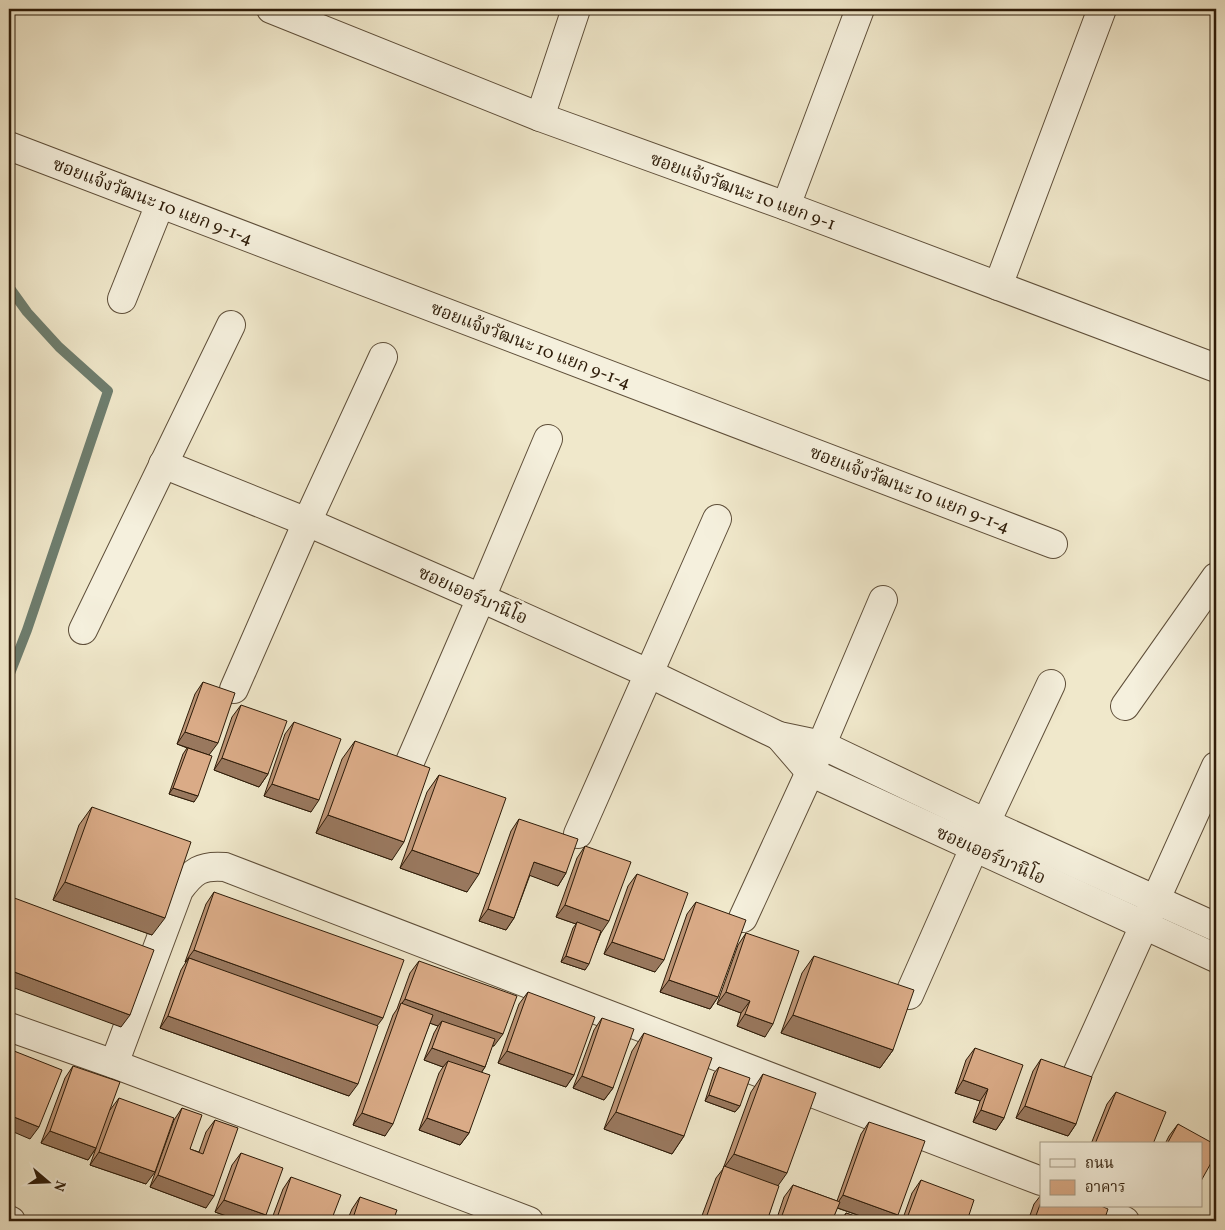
<svg xmlns="http://www.w3.org/2000/svg" width="1225" height="1230" font-family="Vollkorn,'Noto Serif Thai',serif">
<rect width="100%" height="100%" fill="#f0e8cb"/>
<filter id="stains"><feTurbulence type="fractalNoise" baseFrequency=".004" numOctaves="4"/><feColorMatrix values="0 0 0 0 .2 0 0 0 0 .09 0 0 0 0 .02 0 0 0 .5 -.17"/></filter>
<radialGradient id="worn" r=".72"><stop offset=".6" stop-color="#630" stop-opacity="0"/><stop offset="1" stop-color="#630" stop-opacity=".3"/></radialGradient>
<g fill="none" stroke-linecap="round" stroke-linejoin="round">
<polyline stroke="#6e7e6f" stroke-width="10" points="9,287 27,312 59,347 108,391 27,630 9,676"/>
<g stroke="#5e4e39" stroke-width="30">
<g id="minor">
<polyline points="271,9 540,117 786,206 1216,368"/>
<polyline points="540,117 576,9"/>
<polyline points="9,146 1053,544"/>
<polyline points="786,206 860,9"/>
<polyline points="998,286 1102,9"/>
<polyline points="122,299 160,204"/>
<polyline points="163,464 307,522 481,598 648,673 779,736 822,745 986,823 1216,927"/>
<polyline points="83,630 231,325"/>
<polyline points="234,689 307,522 383,357"/>
<polyline points="1125,706 1216,577"/>
<polyline points="779,736 810,772 1216,958"/>
<polyline points="409,764 481,598 548,439"/>
<polyline points="578,834 717,519"/>
<polyline points="743,918 810,772 883,600"/>
<polyline points="909,995 974,848 1051,684"/>
<polyline points="9,1027 114,1064 529,1221"/>
<path d="M114,1064L179,890C193,871 201,865 225,867L1041,1181"/>
<polyline points="1077,1074 1216,766"/>
<polyline points="1097,1206 1125,1221"/>
<polyline points="9,1220 11,1221"/>
</g>
</g>
<use href="#minor" stroke="#f5f0dd" stroke-width="28"/>
</g>
<g fill="#bb9374" stroke="#2d1b08">
<polygon points="203,682 209,755 194,802 169,794 183,754 187,748 177,744 195,694"/>
<polygon points="241,705 268,774 259,787 214,770 232,717"/>
<polygon points="294,722 311,812 264,796 285,734"/>
<polygon points="355,741 392,860 316,833 342,759"/>
<polygon points="439,775 467,892 400,868 427,792"/>
<polygon points="92,807 152,935 53,900 79,825"/>
<polygon points="519,819 566,873 558,886 530,875 514,918 506,930 479,921 511,831"/>
<polygon points="585,846 601,933 585,970 561,962 573,928 576,924 556,917 577,858"/>
<polygon points="637,874 655,972 604,954 628,886"/>
<polygon points="214,892 377,1025 349,1096 160,1028 181,970 186,962 185,962 206,904"/>
<polygon points="696,902 718,997 710,1009 660,992 687,914"/>
<polygon points="746,933 765,1037 737,1026 741,1013 717,1004 738,945"/>
<polygon points="814,956 893,1050 880,1068 781,1033 802,973"/>
<polygon points="419,961 494,1046 492,1046 485,1067 481,1073 469,1133 460,1145 419,1130 439,1073 443,1067 424,1060 434,1033 438,1026 430,1023 385,1136 353,1125 393,1015 397,1009 410,973"/>
<polygon points="528,992 574,1075 566,1087 498,1063 519,1004"/>
<polygon points="602,1018 613,1088 604,1100 573,1088 594,1030"/>
<polygon points="644,1033 684,1136 672,1154 604,1129 632,1051"/>
<polygon points="975,1048 1004,1118 996,1130 973,1122 980,1101 955,1093 966,1060"/>
<polygon points="1041,1059 1076,1124 1068,1136 1016,1118 1033,1071"/>
<polygon points="73,1066 110,1110 119,1098 146,1184 90,1165 96,1148 88,1160 41,1143 65,1078"/>
<polygon points="719,1067 740,1106 735,1112 705,1101 714,1073"/>
<polygon points="763,1074 778,1186 767,1221 700,1221 716,1178 723,1169 751,1092"/>
<polygon points="1116,1092 1153,1144 1091,1144 1107,1104"/>
<polygon points="182,1108 190,1149 199,1152 206,1132 215,1120 206,1208 150,1187 174,1120"/>
<polygon points="869,1122 894,1221 875,1221 837,1208 832,1221 776,1221 784,1197 793,1185 837,1201 861,1134"/>
<polygon points="1178,1124 1201,1144 1165,1144 1169,1136"/>
<polygon points="241,1153 266,1215 262,1221 241,1221 215,1212 232,1165"/>
<polygon points="291,1177 331,1221 271,1221 283,1189"/>
<polygon points="921,1180 967,1221 902,1221 912,1193"/>
<polygon points="1216,1184 1216,1195 1212,1193"/>
<polygon points="1041,1195 1041,1206 1104,1221 1028,1221 1034,1204"/>
<polygon points="360,1197 393,1221 347,1221 352,1209"/>
<polygon points="846,1213 868,1221 840,1221"/>
</g>
<g fill="#99785e" stroke="#2d1b08">
<polygon points="185,732 218,743 209,755 177,744"/>
<polygon points="222,758 268,774 259,787 214,770"/>
<polygon points="272,784 319,800 311,812 264,796"/>
<polygon points="173,788 198,796 194,802 169,794"/>
<polygon points="328,815 404,842 392,860 316,833"/>
<polygon points="412,850 479,874 467,892 400,868"/>
<polygon points="534,862 566,873 558,886 526,874"/>
<polygon points="65,882 165,918 152,935 53,900"/>
<polygon points="565,905 609,921 601,933 577,922 576,924 556,917"/>
<polygon points="488,909 514,918 506,930 479,921"/>
<polygon points="612,942 664,960 655,972 604,954"/>
<polygon points="194,950 383,1018 374,1030 189,958 186,962 185,962"/>
<polygon points="566,956 589,964 585,970 561,962"/>
<polygon points="9,970 130,1015 121,1027 9,986"/>
<polygon points="669,980 718,997 710,1009 660,992"/>
<polygon points="726,992 750,1001 741,1013 717,1004"/>
<polygon points="405,999 503,1034 494,1046 440,1027 442,1021 438,1026 398,1012 400,1006"/>
<polygon points="745,1014 773,1024 765,1037 737,1026"/>
<polygon points="793,1015 893,1050 880,1068 781,1033"/>
<polygon points="168,1016 358,1084 349,1096 160,1028"/>
<polygon points="432,1048 485,1067 477,1079 448,1061 443,1067 424,1060"/>
<polygon points="507,1051 574,1075 566,1087 498,1063"/>
<polygon points="582,1076 613,1088 604,1100 573,1088"/>
<polygon points="963,1080 988,1089 980,1101 955,1093"/>
<polygon points="709,1095 740,1106 735,1112 705,1101"/>
<polygon points="1025,1106 1076,1124 1068,1136 1016,1118"/>
<polygon points="981,1110 1004,1118 996,1130 973,1122"/>
<polygon points="616,1112 684,1136 672,1154 604,1129"/>
<polygon points="362,1113 393,1124 385,1136 353,1125"/>
<polygon points="9,1115 39,1127 30,1139 9,1130"/>
<polygon points="427,1118 469,1133 460,1145 419,1130"/>
<polygon points="50,1131 96,1148 88,1160 41,1143"/>
<polygon points="99,1152 155,1172 146,1184 90,1165"/>
<polygon points="734,1154 787,1173 775,1190 723,1169"/>
<polygon points="158,1175 214,1196 206,1208 150,1187"/>
<polygon points="843,1195 898,1215 894,1221 875,1221 835,1207"/>
<polygon points="224,1200 266,1215 262,1221 241,1221 215,1212"/>
<polygon points="277,1218 287,1221 274,1221"/>
</g>
<g fill="#daab87" stroke="#2d1b08">
<polygon points="203,682 235,693 218,743 185,732"/>
<polygon points="241,705 287,721 268,774 222,758"/>
<polygon points="294,722 341,739 319,800 272,784"/>
<polygon points="355,741 430,768 404,842 328,815"/>
<polygon points="188,748 212,756 198,796 173,788"/>
<polygon points="439,775 506,798 479,874 412,850"/>
<polygon points="92,807 191,842 165,918 65,882"/>
<polygon points="519,819 578,839 566,873 534,862 514,918 488,909"/>
<polygon points="585,846 631,862 609,921 565,905"/>
<polygon points="637,874 688,893 664,960 612,942"/>
<polygon points="214,892 404,960 383,1018 194,950"/>
<polygon points="9,896 154,950 130,1015 9,970"/>
<polygon points="696,902 746,920 718,997 669,980"/>
<polygon points="577,922 601,931 589,964 566,956"/>
<polygon points="746,933 799,951 773,1024 745,1014 750,1001 726,992"/>
<polygon points="814,956 914,990 893,1050 793,1015"/>
<polygon points="189,958 378,1026 358,1084 168,1016"/>
<polygon points="419,961 517,996 503,1034 405,999"/>
<polygon points="528,992 595,1017 574,1075 507,1051"/>
<polygon points="401,1003 433,1015 393,1124 362,1113"/>
<polygon points="602,1018 634,1029 613,1088 582,1076"/>
<polygon points="442,1021 495,1039 485,1067 432,1048"/>
<polygon points="644,1033 712,1058 684,1136 616,1112"/>
<polygon points="975,1048 1023,1065 1004,1118 981,1110 988,1089 963,1080"/>
<polygon points="9,1049 62,1070 39,1127 9,1115"/>
<polygon points="1041,1059 1092,1077 1076,1124 1025,1106"/>
<polygon points="448,1061 490,1075 469,1133 427,1118"/>
<polygon points="73,1066 120,1082 96,1148 50,1131"/>
<polygon points="719,1067 750,1078 740,1106 709,1095"/>
<polygon points="763,1074 816,1093 787,1173 734,1154"/>
<polygon points="1116,1092 1166,1112 1153,1144 1095,1144"/>
<polygon points="119,1098 174,1118 155,1172 99,1152"/>
<polygon points="182,1108 202,1115 190,1149 203,1154 215,1120 238,1128 214,1196 158,1175"/>
<polygon points="869,1122 925,1141 898,1215 843,1195"/>
<polygon points="1178,1124 1216,1145 1216,1154 1201,1181 1201,1144 1167,1144"/>
<polygon points="241,1153 283,1168 266,1215 224,1200"/>
<polygon points="724,1166 779,1186 767,1221 705,1221"/>
<polygon points="291,1177 341,1195 331,1221 287,1221 277,1218"/>
<polygon points="921,1180 974,1200 967,1221 906,1221"/>
<polygon points="793,1185 840,1202 832,1221 780,1221"/>
<polygon points="360,1197 397,1210 393,1221 352,1221"/>
<polygon points="1041,1202 1041,1206 1101,1206 1108,1209 1104,1221 1034,1221"/>
<polygon points="846,1213 868,1221 843,1221"/>
<polygon points="400,1218 410,1221 399,1221"/>
</g>
<g text-anchor="middle" stroke-width="5" stroke-linejoin="round" paint-order="stroke">
<g font-size="18" fill="#2d1b08" stroke="#f5f0dd">
<text transform="translate(743 191) rotate(20)" y="6">ซอยแจ้งวัฒนะ 10 แยก 9-1</text>
<text transform="translate(153 201) rotate(21)" y="6">ซอยแจ้งวัฒนะ 10 แยก 9-1-4</text>
<text transform="translate(531 345) rotate(21)" y="6">ซอยแจ้งวัฒนะ 10 แยก 9-1-4</text>
<text transform="translate(910 489) rotate(21)" y="6">ซอยแจ้งวัฒนะ 10 แยก 9-1-4</text>
<text transform="translate(473 595) rotate(24)" y="6">ซอยเออร์บานิโอ</text>
<text transform="translate(991 855) rotate(24)" y="6">ซอยเออร์บานิโอ</text>
</g>
</g>
<rect width="1225" height="1230" fill="none" stroke="#f0e8cb" stroke-width="30"/>
<rect x="10" y="10" width="1205" height="1210" fill="none" stroke="#2d1b08" stroke-width="2.5"/>
<rect x="15" y="15" width="1195" height="1200" fill="none" stroke="#2d1b08"/>
<rect x="1040" y="1142" width="162" height="65" fill="#f5f0dd" stroke="#a59b88"/>
<rect x="1050" y="1159" width="25" height="8" fill="#f5f0dd" stroke="#a59b88"/>
<text x="1085" y="1168" font-size="15" fill="#2d1b08">ถนน</text>
<rect x="1050" y="1180" width="25" height="15" fill="#daab87" stroke="#a59b88"/>
<text x="1085" y="1192" font-size="15" fill="#2d1b08">อาคาร</text>
<g transform="translate(48 1182) rotate(109)" stroke="#f5f0dd" stroke-width="4" paint-order="stroke">
<path d="M0-4L9 19L0 12L-9 19Z" fill="#2d1b08"/>
<text y="-8" font-size="14" font-weight="bold" text-anchor="middle" fill="#2d1b08">N</text>
</g>
<rect width="100%" height="100%" filter="url(#stains)"/>
<rect width="100%" height="100%" fill="url(#worn)"/>
</svg>
